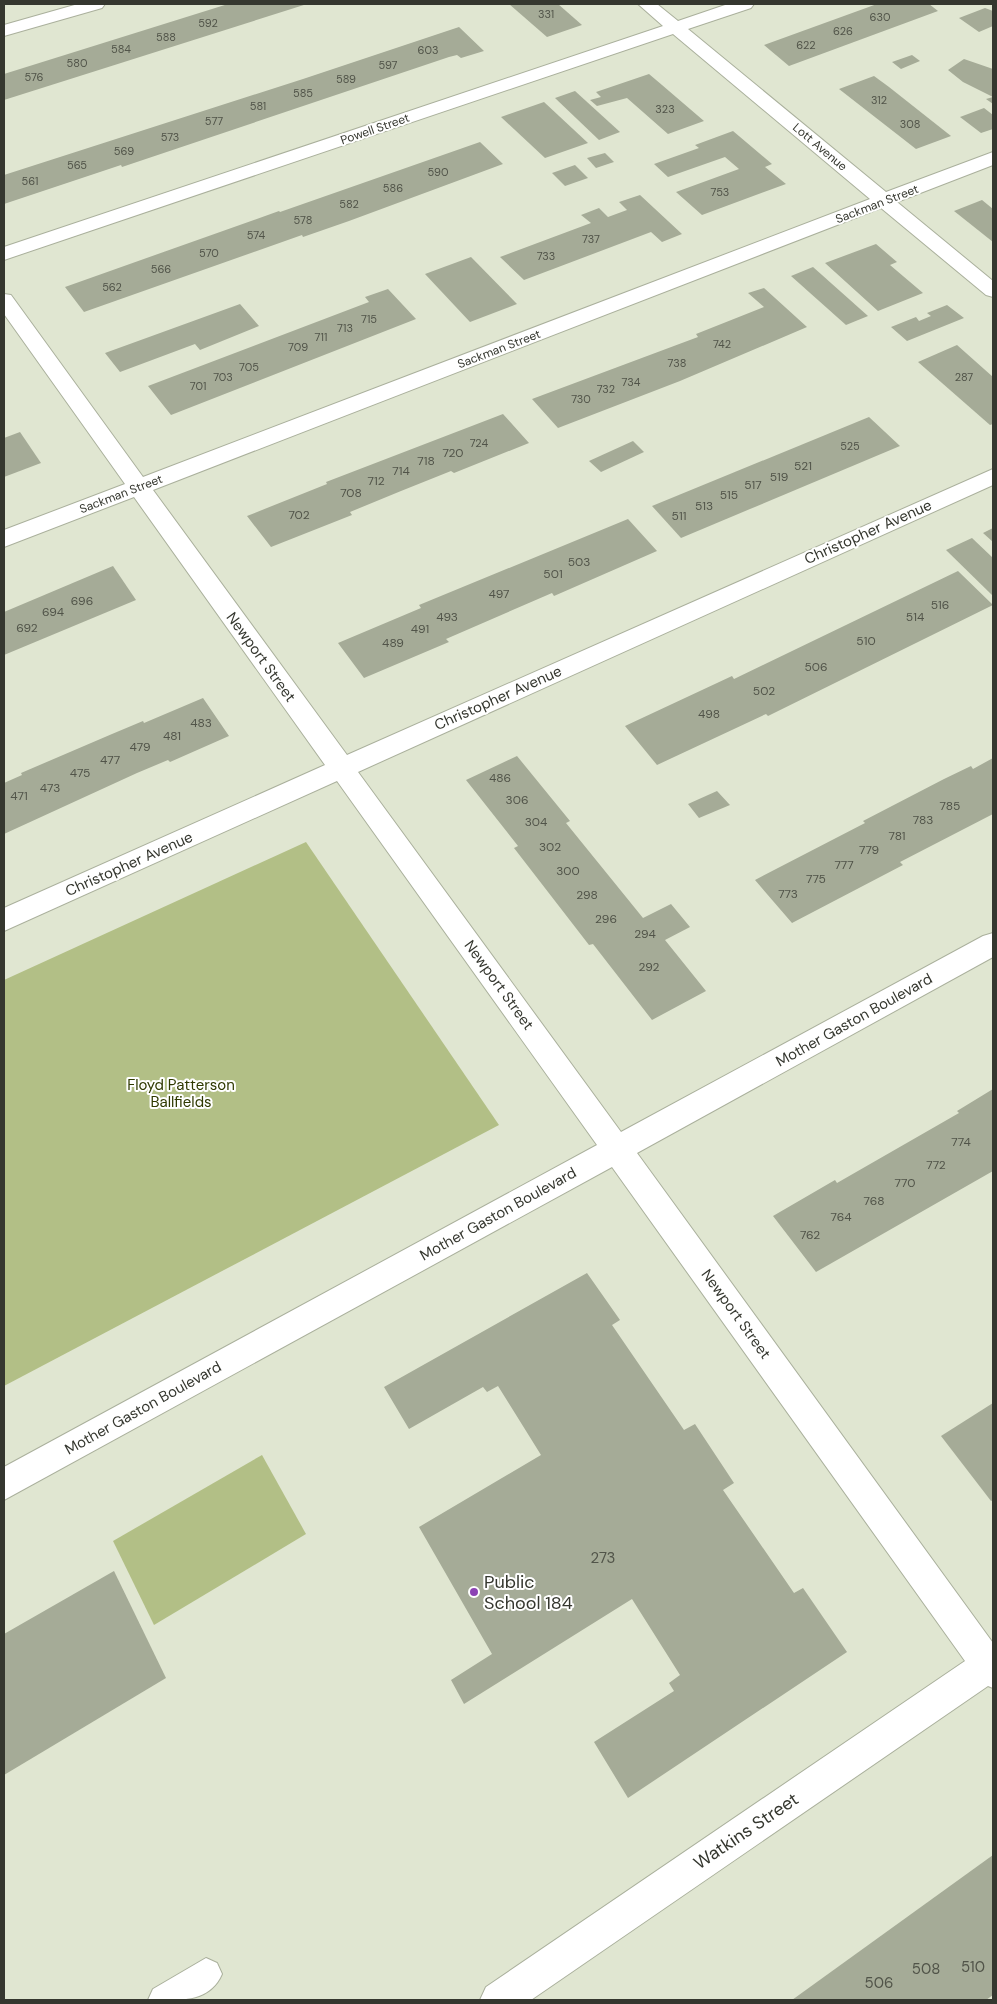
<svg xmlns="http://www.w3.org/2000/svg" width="997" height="2004" font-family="'DM Sans',sans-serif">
<rect width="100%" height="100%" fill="#e0e6d1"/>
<g fill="#b2bf86">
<polygon points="306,842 499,1125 4,1386 4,980"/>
<polygon points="262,1455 306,1534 154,1625 113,1541"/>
</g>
<g fill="#a5ab97">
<polygon points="228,4 307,4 4,100 4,74"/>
<polygon points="509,4 558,4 582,25 547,37"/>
<polygon points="877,4 929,4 938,11 789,66 764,45"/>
<polygon points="985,8 993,11 993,26 979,32 959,18"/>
<polygon points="459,27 484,51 461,58 457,55 449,57 122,167 121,165 4,204 4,175 303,79"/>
<polygon points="912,55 920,61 901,69 892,62"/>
<polygon points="964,59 993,69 993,104 986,99 993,97 963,82 948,70"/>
<polygon points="649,74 662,85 704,121 668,134 627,98 597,106 590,100 601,97 596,92"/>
<polygon points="874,76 889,87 951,136 916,149 839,89"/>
<polygon points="575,91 620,132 599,140 555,98"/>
<polygon points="544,102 588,143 545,158 501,117"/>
<polygon points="984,108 993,115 993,129 981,133 960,117"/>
<polygon points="733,131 772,164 765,167 786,184 702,215 676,192 739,169 725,157 668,177 654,164 699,148 695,145"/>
<polygon points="480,142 503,164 349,221 303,237 302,235 84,312 65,287 279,211 280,212"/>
<polygon points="605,153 614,162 596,168 587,158"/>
<polygon points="575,165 588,178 565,186 552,173"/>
<polygon points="640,195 682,234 662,242 651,232 524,280 500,257 591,223 581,215 599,208 608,217 627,210 619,202"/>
<polygon points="982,200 993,209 993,242 954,211"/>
<polygon points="876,244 897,262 890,265 923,293 878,311 825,263"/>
<polygon points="471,257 517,304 470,322 425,274"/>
<polygon points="813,267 868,316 846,325 791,276"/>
<polygon points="764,288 807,327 680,381 558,428 532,399 698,337 696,334 764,307 748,293"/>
<polygon points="388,289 416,319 171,415 148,386 369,302 365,297"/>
<polygon points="240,304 259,326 200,350 195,344 120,372 105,353"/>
<polygon points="947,305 964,318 907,341 891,327 916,317 919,321 931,316 927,313"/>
<polygon points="957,345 993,377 993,424 990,425 918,362"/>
<polygon points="503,414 529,443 454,473 451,471 401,491 350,512 352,515 271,547 247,516 327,484 326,482"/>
<polygon points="869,417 900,446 681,538 652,506"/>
<polygon points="20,432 41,463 4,477 4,438"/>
<polygon points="633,441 644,452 601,472 589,461"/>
<polygon points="628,519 657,551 554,596 552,593 446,639 449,642 364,678 338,643 421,608 419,605"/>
<polygon points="993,528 993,542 983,533"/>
<polygon points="972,538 993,558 993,596 946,550"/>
<polygon points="113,566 136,600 4,655 4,612"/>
<polygon points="958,571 993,605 768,716 766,714 657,765 625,726 732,676 734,679"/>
<polygon points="203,698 229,736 170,762 168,760 137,773 4,834 4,783 22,775 21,773 112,734 143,721 144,723"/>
<polygon points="517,756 570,821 566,823 643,918 671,904 690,927 665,940 706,991 652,1020 593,944 589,945 514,848 518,846 466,780"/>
<polygon points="993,758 993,814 900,862 903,865 792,923 755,880 865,823 863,821 944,779 971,766 973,769"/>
<polygon points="717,791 730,805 699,818 688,804"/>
<polygon points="993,1089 993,1171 816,1272 773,1216 835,1180 837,1183 959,1113 957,1111"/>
<polygon points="587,1273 620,1320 612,1325 684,1430 695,1424 734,1483 723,1490 794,1593 803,1588 847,1652 628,1798 594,1742 674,1691 669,1683 680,1675 632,1599 464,1704 451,1680 492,1654 419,1527 541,1455 498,1386 487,1392 483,1387 409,1429 384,1387"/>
<polygon points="993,1403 993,1500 991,1501 941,1436"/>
<polygon points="114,1571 166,1678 4,1775 4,1634"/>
<polygon points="993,1855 993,1995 986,2000 792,2000"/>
</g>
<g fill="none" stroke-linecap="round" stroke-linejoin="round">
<g stroke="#aab09c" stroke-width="2">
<path id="lane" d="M206,1958L217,1963L222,1974C209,2004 177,2000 148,2000L153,1989Z"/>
</g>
<g stroke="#aab09c" stroke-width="2">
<g id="street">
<polygon points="78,4 105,4 102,8 4,36 4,25"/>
<polygon points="638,4 657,4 678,21 728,4 754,4 751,8 688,29 886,192 993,152 993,165 897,202 993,281 993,297 986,295 881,208 153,490 347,755 993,469 993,485 358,772 621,1132 983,936 993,933 993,957 637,1153 993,1643 993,1688 988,1686 531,2000 480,2000 486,1987 965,1661 612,1167 4,1500 4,1467 597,1145 337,781 4,931 4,908 325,765 134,497 4,547 4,530 125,484 4,314 4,294 11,295 143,477 870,199 673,34 4,260 4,247 663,26"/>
</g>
</g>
<use href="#lane" fill="#fff" fill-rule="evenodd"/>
<use href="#street" fill="#fff" fill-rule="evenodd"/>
</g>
<circle fill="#8c42b4" stroke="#fff" stroke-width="2" cx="474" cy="1592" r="5"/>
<g text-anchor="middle" stroke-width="4" stroke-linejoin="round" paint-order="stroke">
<g font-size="11" fill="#515449">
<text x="546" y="18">331</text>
<text x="880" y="21">630</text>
<text x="208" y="27">592</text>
<text x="843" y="35">626</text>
<text x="166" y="41">588</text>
<text x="806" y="49">622</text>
<text x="121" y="53">584</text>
<text x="428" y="54">603</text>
<text x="77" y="67">580</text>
<text x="388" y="69">597</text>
<text x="34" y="81">576</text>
<text x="346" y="83">589</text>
<text x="303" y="97">585</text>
<text x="879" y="104">312</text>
<text x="258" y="110">581</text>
<text x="665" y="113">323</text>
<text x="214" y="125">577</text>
<text x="910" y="128">308</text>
<text x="170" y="141">573</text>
<text x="124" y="155">569</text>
<text x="77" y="169">565</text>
<text x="438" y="176">590</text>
<text x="30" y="185">561</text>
<text x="393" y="192">586</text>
<text x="720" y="196">753</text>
<text x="349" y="208">582</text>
<text x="303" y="224">578</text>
<text x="256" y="239">574</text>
<text x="591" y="243">737</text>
<text x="209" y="257">570</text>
<text x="546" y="260">733</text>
<text x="161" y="273">566</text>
<text x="112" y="291">562</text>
<text x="369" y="323">715</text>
<text x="345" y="332">713</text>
<text x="321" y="341">711</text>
<text x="722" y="348">742</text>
<text x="298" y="351">709</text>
<text x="677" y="367">738</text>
<text x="249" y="371">705</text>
<text x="223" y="381">703</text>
<text x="964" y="381">287</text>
<text x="631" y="386">734</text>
<text x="198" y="390">701</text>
<text x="606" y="393">732</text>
<text x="581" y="403">730</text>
<text x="479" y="447">724</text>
<text x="850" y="450">525</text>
</g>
<g font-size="12" fill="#35372f" stroke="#fff">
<text transform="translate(375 129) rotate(-19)" y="4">Powell Street</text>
<text transform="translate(820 147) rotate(40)" y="4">Lott Avenue</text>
<text transform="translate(877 204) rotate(-21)" y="4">Sackman Street</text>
<text transform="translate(499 349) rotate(-21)" y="4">Sackman Street</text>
<text transform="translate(121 494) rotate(-21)" y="4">Sackman Street</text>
</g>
<g font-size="12" fill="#515449">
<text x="453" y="457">720</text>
<text x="426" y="465">718</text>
<text x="803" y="470">521</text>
<text x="401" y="475">714</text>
<text x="779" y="481">519</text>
<text x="376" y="485">712</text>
<text x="753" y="489">517</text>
<text x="351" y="497">708</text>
<text x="729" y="499">515</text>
<text x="704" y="510">513</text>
<text x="299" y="519">702</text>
<text x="679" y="520">511</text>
<text x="579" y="566">503</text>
<text x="553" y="578">501</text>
<text x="499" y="598">497</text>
<text x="82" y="605">696</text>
<text x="940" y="609">516</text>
<text x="53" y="616">694</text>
<text x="447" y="621">493</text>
<text x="915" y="621">514</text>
<text x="27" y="632">692</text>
<text x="420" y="633">491</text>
<text x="866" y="645">510</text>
<text x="393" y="647">489</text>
<text x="816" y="671">506</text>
<text x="764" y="695">502</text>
<text x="709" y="718">498</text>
<text x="201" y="727">483</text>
<text x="172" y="740">481</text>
<text x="140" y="751">479</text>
<text x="110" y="764">477</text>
<text x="80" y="777">475</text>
<text x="500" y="782">486</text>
<text x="50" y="792">473</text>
<text x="19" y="800">471</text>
<text x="517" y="804">306</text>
<text x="950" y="810">785</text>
<text x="923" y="824">783</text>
<text x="536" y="826">304</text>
<text x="897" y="840">781</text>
<text x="550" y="851">302</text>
<text x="869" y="854">779</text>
<text x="844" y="869">777</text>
<text x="568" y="875">300</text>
<text x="816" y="883">775</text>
<text x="788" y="898">773</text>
<text x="587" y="899">298</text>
<text x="606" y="923">296</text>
<text x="645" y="938">294</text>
<text x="649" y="971">292</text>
<text x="961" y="1146">774</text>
<text x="936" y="1169">772</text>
<text x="905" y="1187">770</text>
<text x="874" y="1205">768</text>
<text x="841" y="1221">764</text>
<text x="810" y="1239">762</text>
</g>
<g font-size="15" fill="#35372f" stroke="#fff">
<text transform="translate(868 532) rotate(-24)" y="5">Christopher Avenue</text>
<text transform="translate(261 657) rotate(54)" y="5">Newport Street</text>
<text transform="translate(498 698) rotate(-24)" y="5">Christopher Avenue</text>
<text transform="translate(129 864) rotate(-24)" y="5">Christopher Avenue</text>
<text transform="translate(499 985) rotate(54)" y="5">Newport Street</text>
<text transform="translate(854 1020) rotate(-29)" y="5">Mother Gaston Boulevard</text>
<text transform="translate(498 1214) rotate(-29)" y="5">Mother Gaston Boulevard</text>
<text transform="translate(736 1314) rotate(54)" y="5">Newport Street</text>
<text transform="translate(143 1408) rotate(-29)" y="5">Mother Gaston Boulevard</text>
</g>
<g font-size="15" fill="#2f3900" stroke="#fff">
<text x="181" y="1090">Floyd Patterson<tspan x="181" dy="17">Ballfields</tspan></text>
</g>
<g font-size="15" fill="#515449">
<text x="603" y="1563">273</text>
<text x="973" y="1972">510</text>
<text x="926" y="1974">508</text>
<text x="879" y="1988">506</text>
</g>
<g font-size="18" fill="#35372f" stroke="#fff" text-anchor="start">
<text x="484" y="1588">Public<tspan x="484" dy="21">School 184</tspan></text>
</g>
<g font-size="18" fill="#35372f" stroke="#fff">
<text transform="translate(746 1831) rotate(-34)" y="6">Watkins Street</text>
</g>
</g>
<rect width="997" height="2004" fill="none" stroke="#35372f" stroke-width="10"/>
</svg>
